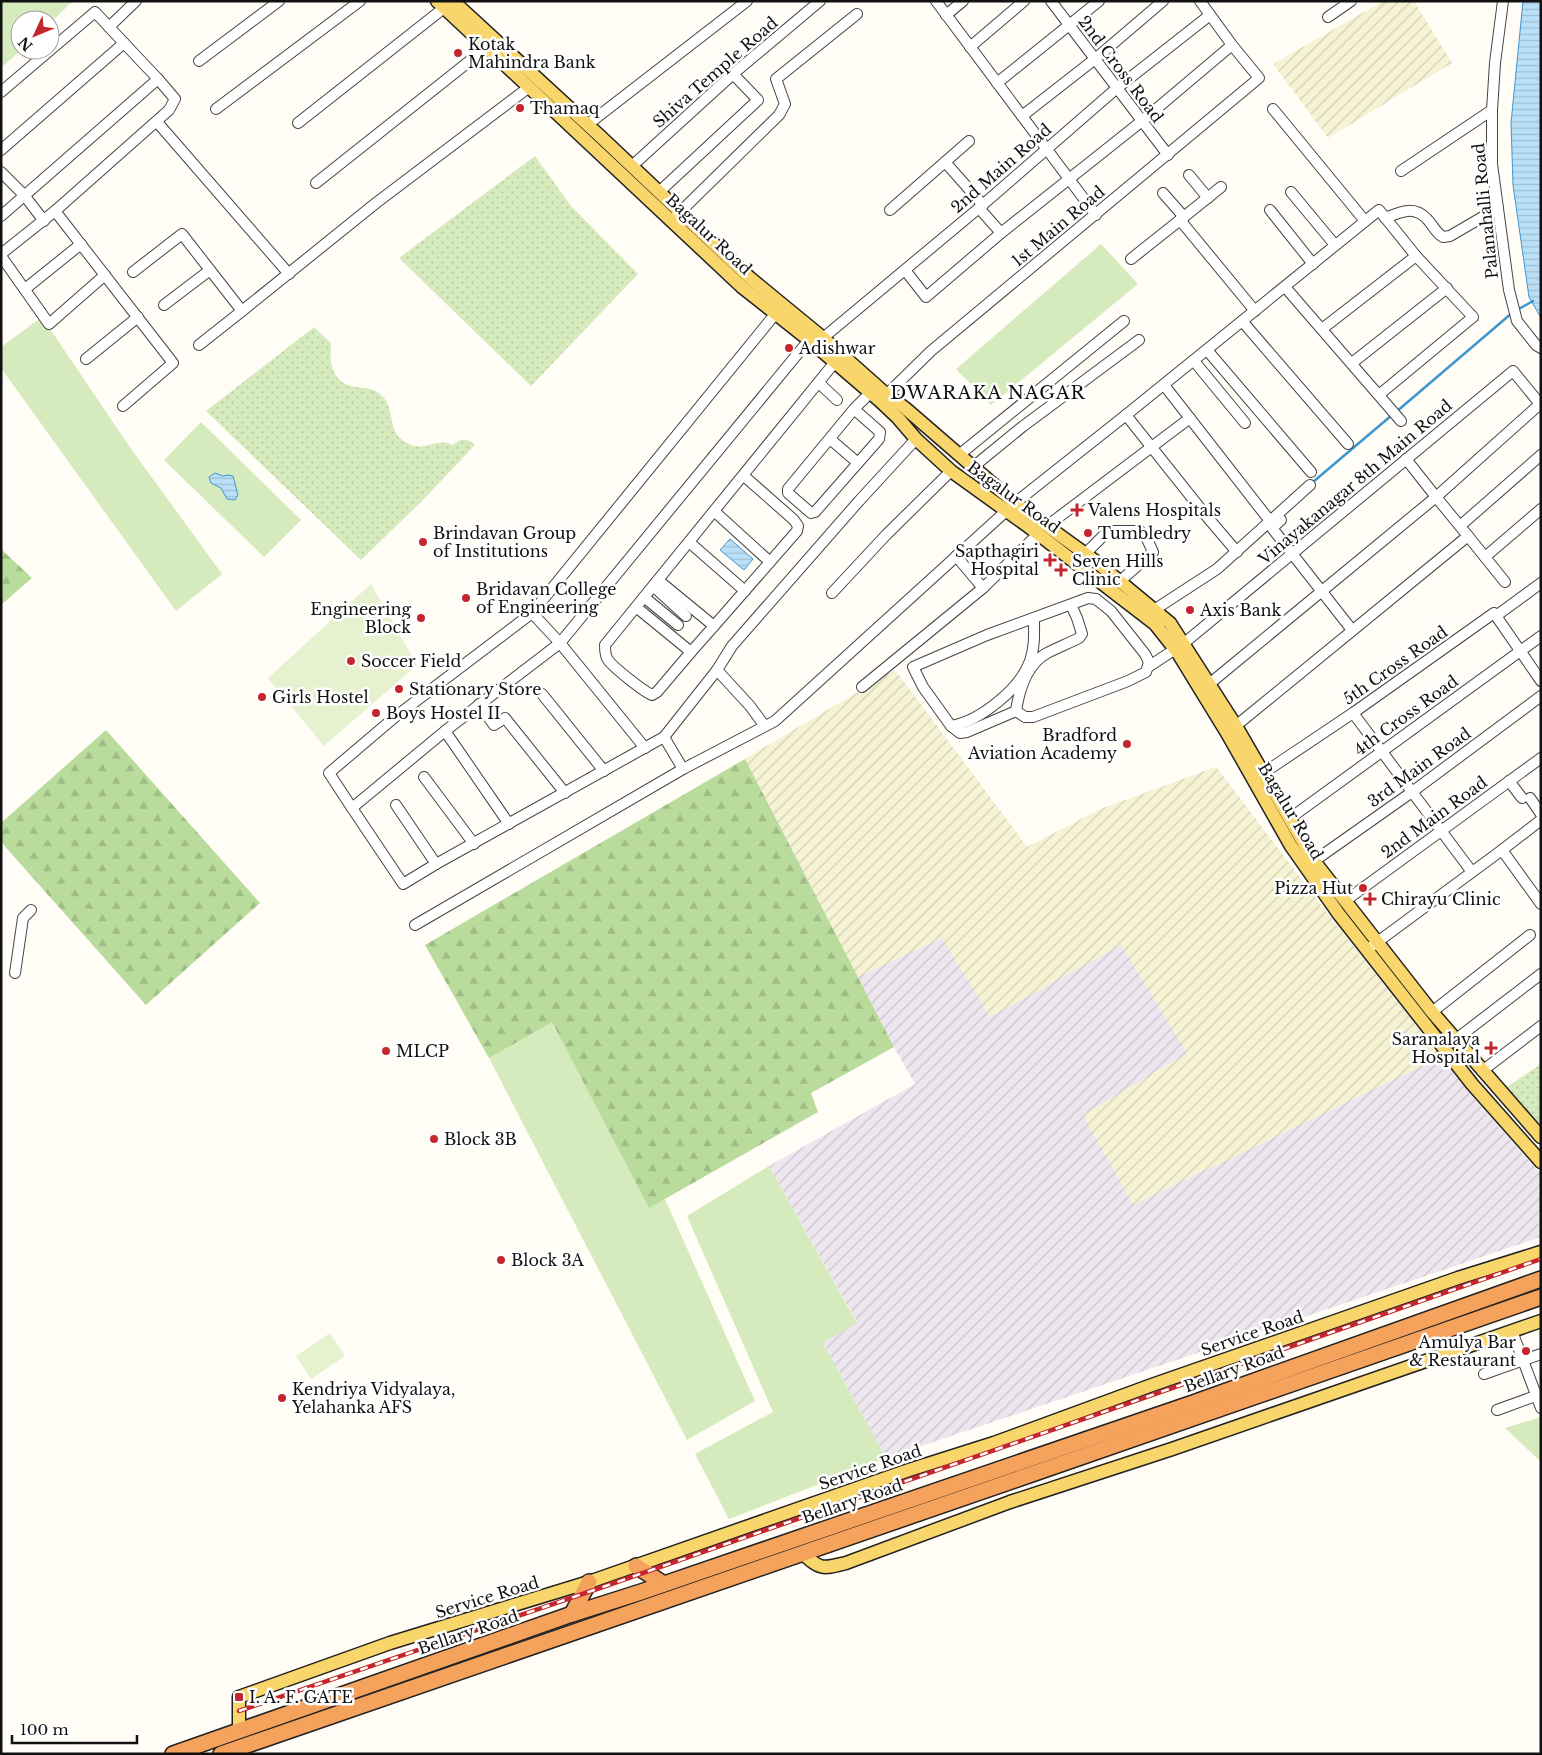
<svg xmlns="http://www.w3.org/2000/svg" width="1542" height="1755" font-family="'Libre Baskerville',serif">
<defs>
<pattern id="industrial-furrows" width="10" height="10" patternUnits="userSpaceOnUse" patternTransform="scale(1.25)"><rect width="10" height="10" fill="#eee6ef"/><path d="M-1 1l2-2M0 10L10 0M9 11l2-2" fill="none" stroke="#cbc4cc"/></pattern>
<pattern id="farmland-furrows" width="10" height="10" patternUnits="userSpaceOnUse" patternTransform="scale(1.25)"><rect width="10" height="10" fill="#f6f3d4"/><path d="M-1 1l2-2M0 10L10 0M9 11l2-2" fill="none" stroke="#d2cfb5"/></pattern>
<pattern id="forest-firs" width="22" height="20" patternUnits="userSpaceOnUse" patternTransform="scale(1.25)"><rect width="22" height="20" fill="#b9dc9c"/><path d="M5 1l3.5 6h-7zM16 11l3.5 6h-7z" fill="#9ebc85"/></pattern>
<pattern id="garden-dots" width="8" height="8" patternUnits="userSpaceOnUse" patternTransform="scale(1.25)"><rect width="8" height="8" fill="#d5ebbd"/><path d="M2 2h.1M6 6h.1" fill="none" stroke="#b6c8a1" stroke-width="1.8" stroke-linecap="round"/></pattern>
<pattern id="water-rules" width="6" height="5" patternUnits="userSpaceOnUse" patternTransform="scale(1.25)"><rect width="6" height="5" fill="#b9e0f7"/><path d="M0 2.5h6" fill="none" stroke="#9ebfd3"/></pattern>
</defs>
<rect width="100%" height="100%" fill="#fffdf5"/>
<polygon fill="url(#industrial-furrows)" points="895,670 1027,847 1101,809 1216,767 1330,917 1477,1102 1541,1174 1541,1237 886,1458 823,1343 857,1322 769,1166 915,1084 894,1047 745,759"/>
<g fill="url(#farmland-furrows)">
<polygon points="1383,1 1414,1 1452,63 1328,138 1273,64"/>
<polygon points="895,670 1027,847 1101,809 1216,767 1330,917 1441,1057 1133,1205 1083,1115 1187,1053 1121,945 990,1017 942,938 858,977 745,759"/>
</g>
<g fill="#d5ebbd">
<polygon points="1,1 73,1 50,23 50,20 20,20 21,50 1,68"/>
<polygon points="1101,244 1138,284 991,405 956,369"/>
<polygon points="42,317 129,446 222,574 176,611 1,368 1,347"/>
<polygon points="201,422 301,520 264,557 164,460"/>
<polygon points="552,1021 649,1207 665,1199 755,1401 687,1440 489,1058"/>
<polygon points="769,1166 857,1323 823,1343 886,1458 729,1519 695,1454 773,1412 687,1216"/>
<polygon points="1541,1417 1541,1462 1505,1428"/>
</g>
<g fill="url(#forest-firs)">
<polygon points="1,549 32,578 1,605"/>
<polygon points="106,730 260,903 146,1005 1,842 1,823"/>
<polygon points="745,759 894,1047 811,1093 818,1112 649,1208 552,1022 489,1058 425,945"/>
</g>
<g fill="url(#garden-dots)">
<polygon points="535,156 571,206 638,274 531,386 399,258"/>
<path d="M314,327L331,343C329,363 332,384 356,387C367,388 377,389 384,398C396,414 386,433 409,444C425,452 436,437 453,445C460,438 468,438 475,445L421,502L361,560L206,411Z"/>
<polygon points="1541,1064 1541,1125 1507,1087"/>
</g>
<g fill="#e6f2cf">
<polygon points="371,584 417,665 324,746 268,678"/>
<polygon points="330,1333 345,1356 311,1379 296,1356"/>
</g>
<g fill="url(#water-rules)" stroke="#3f96cf">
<polygon points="1523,1 1541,1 1541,318 1529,297 1513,185 1511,123"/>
<polygon points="215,473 223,476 228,475 233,476 238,495 235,500 227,499 221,488 211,483 209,477"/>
<polygon points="730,539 753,559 744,570 720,550"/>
</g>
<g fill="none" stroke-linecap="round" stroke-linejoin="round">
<g stroke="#3f96cf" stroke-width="2.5">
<polyline points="1517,310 1533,301"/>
<polyline points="1396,412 1512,313"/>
<polyline points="1313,482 1392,415"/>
</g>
<g stroke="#444" stroke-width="12">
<g id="minor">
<polyline points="936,1 1096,215"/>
<polyline points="1051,1 1168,155"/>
<polyline points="1200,1 1232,45"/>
<polyline points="1503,1 1495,63 1492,110 1492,164 1509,290 1517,321 1536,345 1541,348"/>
<polyline points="946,15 963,1"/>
<polyline points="1328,17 1351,1"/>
<polyline points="109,27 136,1"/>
<polyline points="970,47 1024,1"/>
<polyline points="199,61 279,1"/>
<polyline points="997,83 1099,1"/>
<polyline points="1,92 95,12 124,43 1,150"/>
<polyline points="216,109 360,1"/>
<polyline points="1273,109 1365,221"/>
<polyline points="1022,116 1095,59 1163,1"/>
<polyline points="157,122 289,274"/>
<polyline points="298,123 449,4"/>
<polyline points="587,125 747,1"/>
<polyline points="945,162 969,141"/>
<polyline points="632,166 733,74 820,1"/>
<polyline points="1401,171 1492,110"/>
<polyline points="1,172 24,195 44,221"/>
<polyline points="1189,175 1208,198"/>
<polyline points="316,183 486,48"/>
<polyline points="659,192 758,100 733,74"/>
<polyline points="1291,192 1335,245"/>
<polyline points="1163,193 1184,217"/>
<polyline points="890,210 945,162 983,205"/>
<polyline points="1270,210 1313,264"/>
<polyline points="55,211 169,110 175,99 158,79"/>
<polyline points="1,216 158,79 124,43"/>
<polyline points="676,216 779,115 785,104 776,79 857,14"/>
<path d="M1385,218C1400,212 1414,205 1427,219C1433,225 1435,232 1443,237L1450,236L1498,208"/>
<polyline points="1180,220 1221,187"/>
<polyline points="1,254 55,211 173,363 123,406"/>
<polyline points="1,256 49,324 105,275"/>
<polyline points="1131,259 1180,220 1255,311"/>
<polyline points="905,270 926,297 1001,233"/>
<polyline points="133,272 182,234 210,270"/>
<polyline points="1285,287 1401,421"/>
<polyline points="25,289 81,244"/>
<polyline points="164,305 210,270 242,311 199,345"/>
<polyline points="242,311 376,203 528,88"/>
<polyline points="1242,321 1348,444"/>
<polyline points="1322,329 1416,256"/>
<polyline points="821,345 823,338 979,208 1117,88 1210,15"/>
<polyline points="1207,350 1311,472"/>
<polyline points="86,359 138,317"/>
<polyline points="1194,361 1245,423"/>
<polyline points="1352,363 1447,288"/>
<polyline points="819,383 837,400"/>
<polyline points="1164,385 1270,521"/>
<polyline points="882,399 931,351 1259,78 1232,45 1142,121 1001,233 979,208"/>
<polyline points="854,409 788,489 788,493 811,513 815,512 879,439 880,432 854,409 870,393"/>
<polyline points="830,439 858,463"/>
<polyline points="959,455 1124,321"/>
<polyline points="1406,459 1436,497 1540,404 1541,405"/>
<polyline points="973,467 1022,427 1139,340"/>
<polyline points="714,511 770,562"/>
<polyline points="1281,520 1272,528 1352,630"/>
<polyline points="1047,526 1190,418"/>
<polyline points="1460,526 1541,455"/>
<polyline points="689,542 745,591"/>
<polyline points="1237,552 1208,518 1126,415 1379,210 1416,256 1473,317 1380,394"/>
<polyline points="1086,553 1106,533 1112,531 1140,531 1147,539 1153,552 1119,582"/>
<polyline points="956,556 983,588"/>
<polyline points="1485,557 1541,509"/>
<polyline points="658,580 714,626 797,531 798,526 794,520 744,476"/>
<polyline points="653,586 686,616"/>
<polyline points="832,593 886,535 951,471"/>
<polyline points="644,597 678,625"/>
<path d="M636,607L691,652L657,692L652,695C643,691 614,668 608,660C605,656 605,650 605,645L835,362"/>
<polyline points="1154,610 1217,569 1310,485"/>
<polyline points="532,613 776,313"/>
<polyline points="1496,616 1541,583"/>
<path d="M1034,619C1034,633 1035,647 1030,661C1020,689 980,721 951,726L923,687L913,667L987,635L1088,598L1096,599L1111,611L1145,654L1149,662L1146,672L1128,681L1033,717H1025L1016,711C1019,691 1027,664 1047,653C1057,648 1069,643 1079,638L1082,634L1077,618L1071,605"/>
<polyline points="691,652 714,626"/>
<polyline points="1148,667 1183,644 1513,371 1540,404"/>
<polyline points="717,670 750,706 764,725"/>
<polyline points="1208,685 1436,497 1468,536"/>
<polyline points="862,687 983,588 1038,534"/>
<polyline points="542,694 604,771"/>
<polyline points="479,704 494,725 505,718 565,793"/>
<polyline points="1353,713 1472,872"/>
<polyline points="951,726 960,733 967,732 1016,711"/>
<polyline points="1232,729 1468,536 1505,582"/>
<polyline points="445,731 509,824"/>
<polyline points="645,748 560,643 445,731 352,808 329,773 395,717 532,613 560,643 809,340"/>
<polyline points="683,769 664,737 717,670 732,646 859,501 916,439"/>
<polyline points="1262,774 1353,713 1494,613 1541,681"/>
<polyline points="424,777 474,844"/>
<polyline points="1509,781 1522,798"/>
<polyline points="1530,798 1541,814"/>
<polyline points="396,805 436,864"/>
<polyline points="352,808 403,884 436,864 664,737"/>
<polyline points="1289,819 1541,636"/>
<polyline points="1502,850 1541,820"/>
<polyline points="1314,861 1412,792 1541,696"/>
<polyline points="1345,901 1541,758"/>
<polyline points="415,925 683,769 775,721 1015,503 1126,415"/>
<polyline points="1372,946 1502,850 1541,904"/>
<polyline points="15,973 23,918 31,910"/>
<polyline points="1432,1012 1530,935"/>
<polyline points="1455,1040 1541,974"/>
<polyline points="1482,1071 1541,1026"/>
<polyline points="1512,1331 1541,1408"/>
<polyline points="1484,1374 1541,1354"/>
<polyline points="1497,1410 1541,1394"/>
</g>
</g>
<g stroke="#222" stroke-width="15">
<g id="major">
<polyline points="437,1 742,287 809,340 880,401 898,418 916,439 951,471 1029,527 1155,624 1178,653 1227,733 1291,846 1338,913 1472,1084 1541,1162"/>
<polyline points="453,1 601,137 750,278 823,338 886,394 905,408 1015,503 1094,560 1170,623 1236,726 1314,861 1432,1012 1541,1137"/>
<path d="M802,1553C821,1570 822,1569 846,1563L1010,1502L1172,1449L1541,1321"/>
<polyline points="239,1730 239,1697 390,1643 589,1582 909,1470 994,1443 1152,1385 1324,1325 1458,1278 1541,1252"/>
</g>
</g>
<g stroke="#222" stroke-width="18">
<g id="highway">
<polyline points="636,1566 664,1584"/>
<polyline points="572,1614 589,1582"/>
<polyline points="173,1754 572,1614 641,1592 1190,1404 1541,1279"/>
<path d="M221,1754C660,1600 1102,1452 1541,1297"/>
</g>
</g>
<use href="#minor" stroke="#fff" stroke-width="10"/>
<use href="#major" stroke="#f9d66b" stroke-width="12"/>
<use href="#highway" stroke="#f5a25d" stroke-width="15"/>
<g stroke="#c4262e" stroke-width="4.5">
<polyline id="rail" points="239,1711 600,1588 1541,1259"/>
</g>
<use href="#rail" stroke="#fff" stroke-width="2.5" stroke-dasharray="8" stroke-linecap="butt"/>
</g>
<g fill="#c4262e" stroke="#fff" stroke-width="2">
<circle cx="458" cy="53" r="5"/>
<circle cx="520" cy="108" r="5"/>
<circle cx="789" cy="348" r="5"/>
<path d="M1074.5 502.5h5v5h5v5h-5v5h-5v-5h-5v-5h5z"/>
<circle cx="1088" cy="533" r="5"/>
<circle cx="423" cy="542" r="5"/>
<path d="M1047.5 552.5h5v5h5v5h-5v5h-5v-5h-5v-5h5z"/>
<path d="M1058.5 562.5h5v5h5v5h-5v5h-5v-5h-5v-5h5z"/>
<circle cx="466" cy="598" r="5"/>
<circle cx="1190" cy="610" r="5"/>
<circle cx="421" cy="618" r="5"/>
<circle cx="351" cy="661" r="5"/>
<circle cx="399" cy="689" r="5"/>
<circle cx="262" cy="697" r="5"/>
<circle cx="376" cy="713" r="5"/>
<circle cx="1127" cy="744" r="5"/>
<circle cx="1363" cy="888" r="5"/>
<path d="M1367.5 891.5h5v5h5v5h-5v5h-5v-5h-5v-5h5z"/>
<path d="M1488.5 1040.5h5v5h5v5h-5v5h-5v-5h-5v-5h5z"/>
<circle cx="386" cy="1051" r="5"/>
<circle cx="434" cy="1139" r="5"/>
<circle cx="501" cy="1260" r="5"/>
<circle cx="1526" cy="1351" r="5"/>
<circle cx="282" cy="1398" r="5"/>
<rect x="234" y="1692" width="10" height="10" rx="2.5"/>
</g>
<g text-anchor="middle" stroke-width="5" stroke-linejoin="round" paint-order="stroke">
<g font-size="16" fill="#111" stroke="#fff" text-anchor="start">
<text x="468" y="50">Kotak<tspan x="468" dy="18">Mahindra Bank</tspan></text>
<text x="530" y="114">Thamaq</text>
<text x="799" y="354">Adishwar</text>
<text x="1088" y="516">Valens Hospitals</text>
<text x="433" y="539">Brindavan Group<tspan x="433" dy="18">of Institutions</tspan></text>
<text x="1098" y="539">Tumbledry</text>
<text x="1039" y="557" text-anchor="end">Sapthagiri<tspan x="1039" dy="18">Hospital</tspan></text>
<text x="1072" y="567">Seven Hills<tspan x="1072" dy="18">Clinic</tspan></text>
<text x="476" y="595">Bridavan College<tspan x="476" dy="18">of Engineering</tspan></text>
<text x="411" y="615" text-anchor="end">Engineering<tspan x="411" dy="18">Block</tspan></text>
<text x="1200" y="616">Axis Bank</text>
<text x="361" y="667">Soccer Field</text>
<text x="409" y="695">Stationary Store</text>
<text x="272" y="703">Girls Hostel</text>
<text x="386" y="719">Boys Hostel II</text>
<text x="1117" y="741" text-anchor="end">Bradford<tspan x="1117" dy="18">Aviation Academy</tspan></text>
<text x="1353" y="894" text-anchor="end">Pizza Hut</text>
<text x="1381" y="905">Chirayu Clinic</text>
<text x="1480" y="1045" text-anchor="end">Saranalaya<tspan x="1480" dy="18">Hospital</tspan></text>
<text x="396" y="1057">MLCP</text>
<text x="444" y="1145">Block 3B</text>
<text x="511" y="1266">Block 3A</text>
<text x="1516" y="1348" text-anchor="end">Amulya Bar<tspan x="1516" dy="18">&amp; Restaurant</tspan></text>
<text x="292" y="1395">Kendriya Vidyalaya,<tspan x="292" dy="18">Yelahanka AFS</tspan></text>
<text x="249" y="1703">I. A. F. GATE</text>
</g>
<g font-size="16" fill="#111" stroke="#fff">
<text transform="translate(1121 69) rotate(53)" y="6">2nd Cross Road</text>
<text transform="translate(715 72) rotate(-41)" y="6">Shiva Temple Road</text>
<text transform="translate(1001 168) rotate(-41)" y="6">2nd Main Road</text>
<text transform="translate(1485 211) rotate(-96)" y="6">Palanahalli Road</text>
<text transform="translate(1058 226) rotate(-40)" y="6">1st Main Road</text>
<text transform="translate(709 234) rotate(43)" y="6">Bagalur Road</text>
<text transform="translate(1355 482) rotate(-40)" y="6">Vinayakanagar 8th Main Road</text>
<text transform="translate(1014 497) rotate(36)" y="6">Bagalur Road</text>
<text transform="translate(1395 665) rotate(-35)" y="6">5th Cross Road</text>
<text transform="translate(1406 715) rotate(-36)" y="6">4th Cross Road</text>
<text transform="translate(1419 767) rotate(-36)" y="6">3rd Main Road</text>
<text transform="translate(1291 811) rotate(59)" y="6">Bagalur Road</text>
<text transform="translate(1434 817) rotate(-36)" y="6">2nd Main Road</text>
<text transform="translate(1252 1333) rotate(-19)" y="6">Service Road</text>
<text transform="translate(1234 1369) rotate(-20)" y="6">Bellary Road</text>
<text transform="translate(870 1467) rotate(-19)" y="6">Service Road</text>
<text transform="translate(852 1501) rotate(-19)" y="6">Bellary Road</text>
<text transform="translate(487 1597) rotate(-17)" y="6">Service Road</text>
<text transform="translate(468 1632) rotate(-19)" y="6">Bellary Road</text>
</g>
<g font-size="18" letter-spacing="1" fill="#111" stroke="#fff">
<text x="988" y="399">DWARAKA NAGAR</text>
</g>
</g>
<rect width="1542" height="1755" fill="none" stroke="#111111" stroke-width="5"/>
<g transform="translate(35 35) rotate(226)"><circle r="24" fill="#ffffff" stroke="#a0a0a0"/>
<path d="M0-4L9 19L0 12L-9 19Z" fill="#c4262e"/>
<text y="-8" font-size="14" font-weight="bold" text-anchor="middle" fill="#111111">N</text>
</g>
<path d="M12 1735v8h125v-8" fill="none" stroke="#111111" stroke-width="2.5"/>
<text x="20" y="1735" font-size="15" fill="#111111" stroke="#ffffff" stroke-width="4" paint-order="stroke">100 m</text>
</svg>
